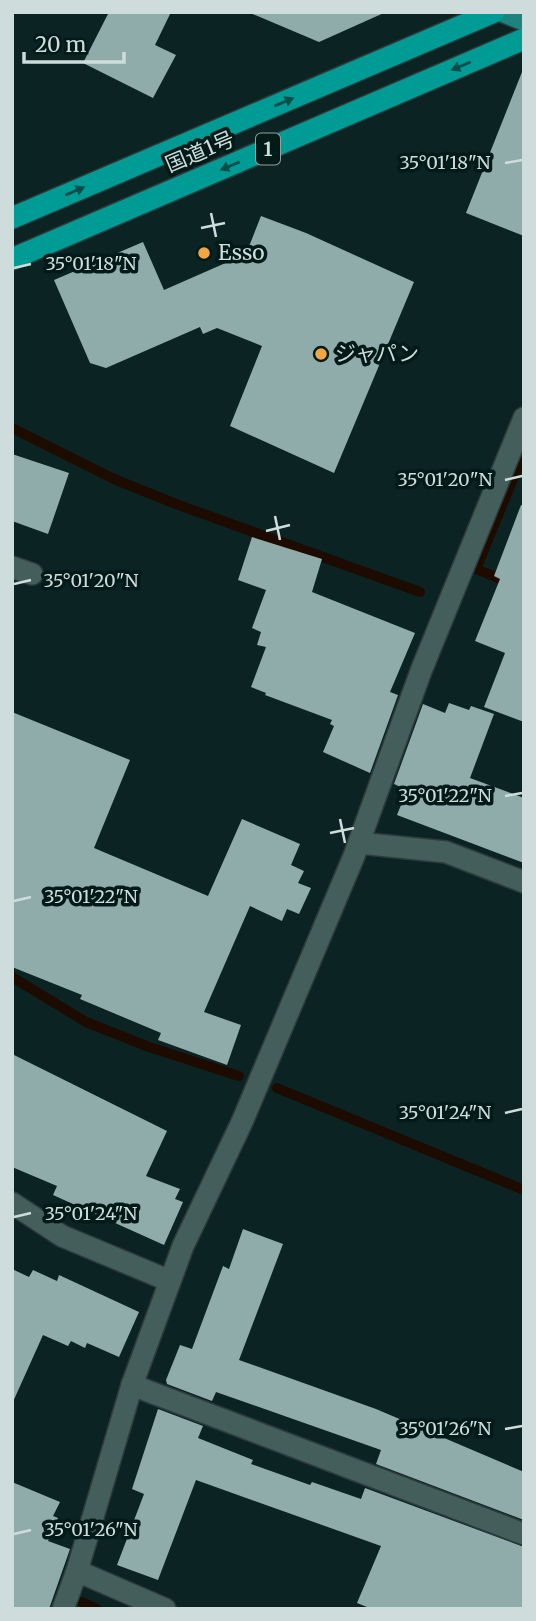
<svg xmlns="http://www.w3.org/2000/svg" width="536" height="1621" font-family="Merriweather,'Noto Sans JP',serif">
<rect width="100%" height="100%" fill="#0b2423"/>
<g fill="none" stroke-linecap="round" stroke-linejoin="round">
<g stroke="#1d0b00" stroke-width="10">
<polyline points="12,428 114,479 176,504 420,592"/>
<polyline points="510,583 476,569 524,452"/>
<polyline points="12,977 86,1022 149,1047 239,1076"/>
<polyline points="277,1088 524,1190"/>
<polyline points="82,1602 97,1609"/>
</g>
</g>
<g fill="#90acaa">
<polygon points="109,12 171,12 155,45 176,55 153,98 83,63"/>
<polygon points="248,12 386,12 319,42"/>
<polygon points="522,72 524,73 524,236 466,213"/>
<polygon points="261,216 306,233 414,282 334,473 230,426 262,346 217,328 203,334 200,327 106,368 90,363 54,280 143,242 164,290 246,254"/>
<polygon points="12,454 69,473 48,534 12,521"/>
<polygon points="521,505 524,506 524,722 484,707 505,653 475,641 500,579 494,576"/>
<polygon points="252,537 322,559 312,592 415,633 390,692 398,695 370,773 323,752 334,726 330,724 332,720 265,695 266,693 251,687 266,647 257,645 261,632 252,628 266,590 238,580"/>
<polygon points="449,703 469,710 471,706 494,714 470,778 524,798 524,863 397,815 407,790 394,784 423,704 445,713"/>
<polygon points="12,712 130,760 94,848 208,896 242,819 300,844 291,865 304,871 298,883 311,888 299,914 287,909 282,921 250,906 204,1012 241,1025 227,1065 158,1040 161,1033 80,999 82,995 12,967"/>
<polygon points="12,1054 167,1131 146,1176 180,1189 175,1199 183,1202 164,1245 53,1195 57,1186 12,1167"/>
<polygon points="243,1229 283,1244 239,1360 376,1409 524,1472 524,1520 376,1464 381,1450 216,1392 212,1401 167,1384 166,1380 180,1345 192,1349 223,1266 229,1269"/>
<polygon points="12,1269 29,1277 33,1270 57,1281 59,1275 139,1312 119,1357 87,1343 85,1348 71,1341 68,1346 43,1335 12,1404"/>
<polygon points="158,1409 203,1426 198,1438 253,1460 251,1464 310,1485 312,1482 361,1499 365,1488 524,1547 524,1609 372,1609 357,1603 381,1546 196,1480 158,1580 117,1565 144,1494 132,1489"/>
<polygon points="12,1482 60,1502 53,1516 58,1518 48,1541 70,1549 49,1609 12,1609"/>
</g>
<g fill="none" stroke-linecap="round" stroke-linejoin="round">
<g stroke="#2d3b3a" stroke-width="24">
<g id="minor">
<polyline points="12,567 32,574"/>
<polyline points="359,843 446,852 524,882"/>
<polyline points="12,1203 62,1236 170,1281"/>
<polyline points="132,1385 524,1534"/>
<polyline points="77,1571 165,1609"/>
<polyline points="63,1609 77,1571 132,1385 183,1246 242,1122 354,856 421,671 524,418"/>
</g>
</g>
<g stroke="#2d3b3a" stroke-width="24">
<polyline id="major" points="504,12 524,20"/>
</g>
<g stroke="#2d3b3a" stroke-width="24">
<g id="highway">
<polyline points="12,218 494,12"/>
<polyline points="12,259 524,39"/>
</g>
</g>
<use href="#minor" stroke="#445e5c" stroke-width="21"/>
<use href="#major" stroke="#1c837e" stroke-width="21"/>
<use href="#highway" stroke="#019b95" stroke-width="21"/>
</g>
<defs><path id="oneway-solid" d="M-6-.8H1V-3.2L6.5 0L1 3.2V.8H-6Z" transform="scale(1.75)"/></defs>
<g fill="#024e4b">
<use href="#oneway-solid" transform="translate(461 66) rotate(157)"/>
<use href="#oneway-solid" transform="translate(284 102) rotate(-23)"/>
<use href="#oneway-solid" transform="translate(230 166) rotate(157)"/>
<use href="#oneway-solid" transform="translate(75 191) rotate(-23)"/>
</g>
<path fill="none" stroke="#cedcdb" stroke-width="2.5" d="M505,163L522,160M211,213L216,237M201,228L225,223M14,268L31,264M505,480L522,476M275,516L280,540M266,531L290,525M14,584L31,580M505,796L522,793M340,819L345,843M330,833L354,828M14,901L31,897M505,1113L522,1109M14,1217L31,1213M505,1429L522,1426M14,1534L31,1530"/>
<g fill="#f2a541" stroke="#021b19" stroke-width="2.5">
<circle cx="204" cy="253" r="7"/>
<circle cx="321" cy="354" r="7"/>
</g>
<g text-anchor="middle" stroke-width="7" stroke-linejoin="round" paint-order="stroke">
<rect fill="#021b19" stroke="#91a2a1" stroke-width="2" x="256" y="133.5" width="24" height="31" rx="5"/>
<g font-size="19" font-weight="bold" fill="#cedcdb">
<text x="268" y="156">1</text>
</g>
<g font-size="21" fill="#cedcdb" stroke="#021b19">
<text transform="translate(200 152) rotate(-23)" y="7">国道1号</text>
</g>
<g font-size="21" fill="#cedcdb" stroke="#021b19" text-anchor="start">
<text x="218" y="260">Esso</text>
<text x="335" y="361">ジャパン</text>
</g>
</g>
<g font-size="18" text-anchor="middle" fill="#cedcdb" stroke="#021b19" stroke-width="7" stroke-linejoin="round" paint-order="stroke">
<text x="445" y="169">35°01'18"N</text>
<text x="91" y="270">35°01'18"N</text>
<text x="445" y="486">35°01'20"N</text>
<text x="91" y="587">35°01'20"N</text>
<text x="445" y="802">35°01'22"N</text>
<text x="91" y="903">35°01'22"N</text>
<text x="445" y="1119">35°01'24"N</text>
<text x="91" y="1220">35°01'24"N</text>
<text x="445" y="1435">35°01'26"N</text>
<text x="91" y="1536">35°01'26"N</text>
</g>
<rect width="536" height="1621" fill="none" stroke="#cedcdb" stroke-width="28"/>
<path d="M24 52v10h100v-10" fill="none" stroke="#cedcdb" stroke-width="3.5"/>
<text x="35" y="52" font-size="21" fill="#cedcdb" stroke="#021b19" stroke-width="5" paint-order="stroke">20 m</text>
</svg>
